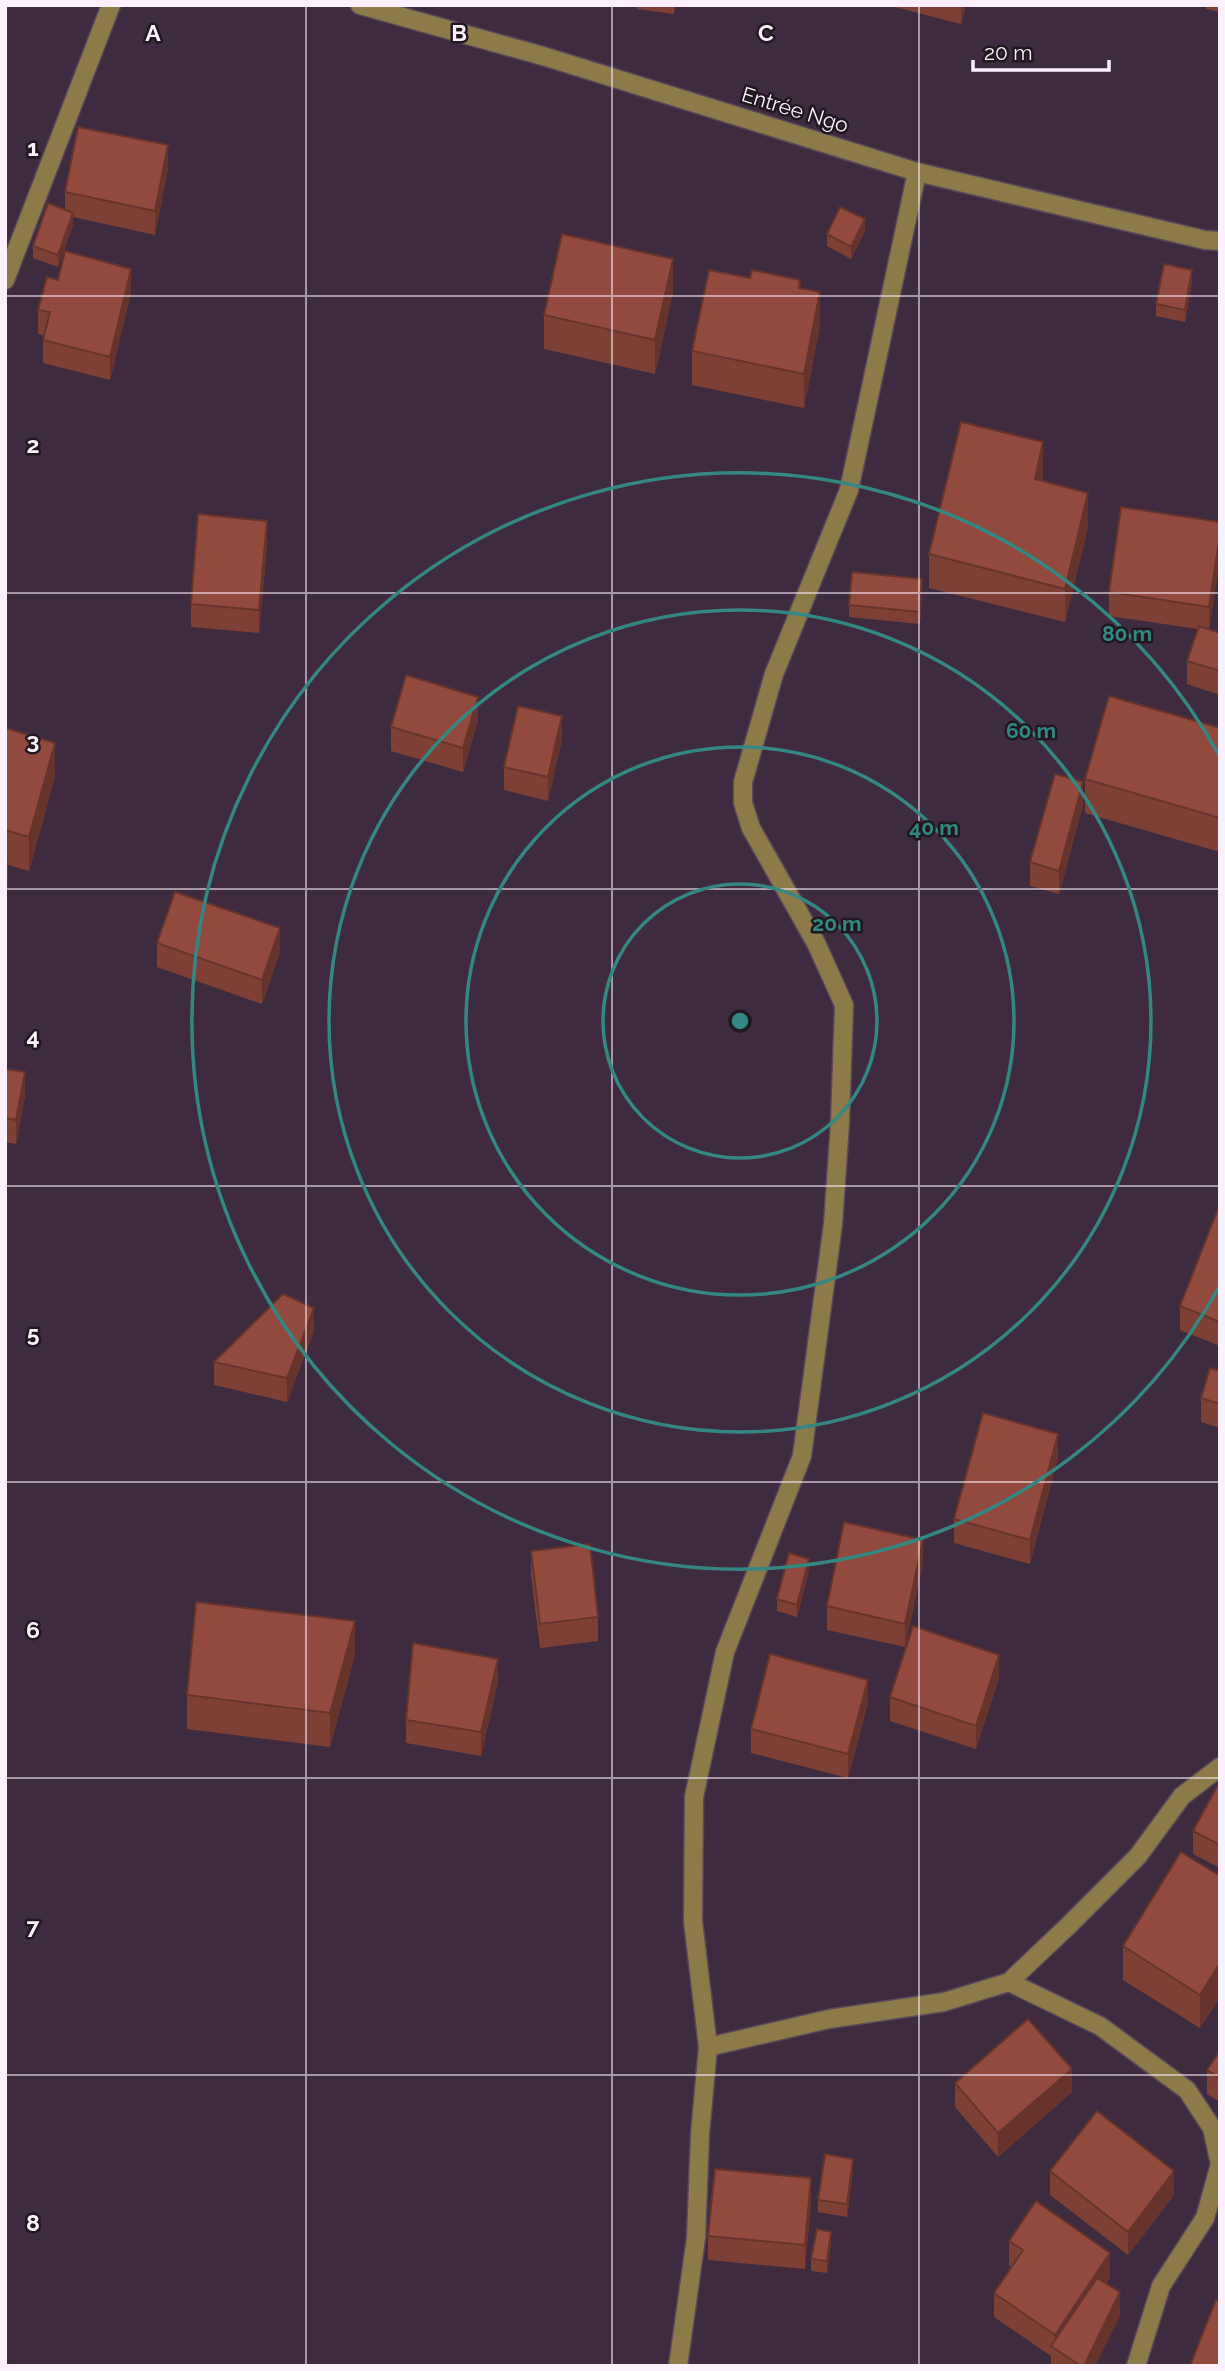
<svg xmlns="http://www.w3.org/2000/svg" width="1225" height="2371" font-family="Raleway,sans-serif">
<rect width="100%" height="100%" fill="#3e2b3f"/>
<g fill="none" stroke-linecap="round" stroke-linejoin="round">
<g stroke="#59475a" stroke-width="21">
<g id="minor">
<polyline points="360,5 543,56 917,172 1205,240 1220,241"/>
<polyline points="5,280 111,5"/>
<polyline points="1009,1982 1100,2026 1187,2090 1212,2128 1220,2164"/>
<polyline points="708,2047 829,2019 944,2002 1009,1982 1067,1927 1138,1856 1182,1796 1220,1767"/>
<polyline points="678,2366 696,2238 700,2134 708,2047 693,1921 694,1797 725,1652 802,1456 833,1224 840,1123 844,1005 816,943 751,828 743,803 743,782 774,674 849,490 917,172"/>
<polyline points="1136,2366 1161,2286 1205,2218 1220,2164"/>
</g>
</g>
<use href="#minor" stroke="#8c7b49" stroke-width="18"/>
</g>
<g fill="#7e4035">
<polygon points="637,5 675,5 674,14 637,9"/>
<polygon points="887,5 966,5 961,24"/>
<polygon points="1206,5 1220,5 1220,12 1206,9"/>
<polygon points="168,169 155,235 73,217 73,225 58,267 33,258 33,246 65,210 65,192"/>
<polygon points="865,231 851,259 827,246 827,234"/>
<polygon points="1192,282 1185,322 1156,316 1156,304"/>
<polygon points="800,288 820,326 804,408 692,385 692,351"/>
<polygon points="673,292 655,374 544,349 544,315"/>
<polygon points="131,293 110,380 43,363 43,340 44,335 38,334 38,310"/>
<polygon points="1043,476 1042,481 1088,527 1065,622 929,588 929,554"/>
<polygon points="1220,522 1220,558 1209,629 1220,633 1220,695 1187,684 1187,661 1198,629 1109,616 1109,592"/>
<polygon points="267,545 259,633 191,627 191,604"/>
<polygon points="922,591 920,624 849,617 849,605"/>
<polygon points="478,720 463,772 391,751 391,727"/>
<polygon points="5,728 55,776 29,871 8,865 8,885 5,894"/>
<polygon points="1220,728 1220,852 1085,813 1085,779"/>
<polygon points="562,740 548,801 504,790 504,767"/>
<polygon points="1083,805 1059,894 1030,886 1030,862"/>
<polygon points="157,943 280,952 262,1004 157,967"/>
<polygon points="5,1069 25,1096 16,1144 5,1142"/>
<polygon points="1220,1204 1220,1346 1180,1330 1180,1306"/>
<polygon points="314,1331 287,1402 214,1385 214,1362"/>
<polygon points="1220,1371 1220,1428 1201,1422 1201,1398"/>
<polygon points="1058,1457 1030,1564 954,1543 954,1519"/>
<polygon points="531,1551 598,1617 598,1641 540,1648 531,1575"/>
<polygon points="923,1563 905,1647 827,1630 827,1606"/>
<polygon points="809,1571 797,1617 777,1611 777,1599"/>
<polygon points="355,1655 330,1747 187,1729 187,1695"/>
<polygon points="999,1678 976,1749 890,1721 890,1697"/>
<polygon points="498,1682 481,1756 406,1743 406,1720"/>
<polygon points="868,1703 848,1778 751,1753 751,1729"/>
<polygon points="1220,1781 1220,1868 1193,1854 1193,1831"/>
<polygon points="1220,1876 1220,1997 1200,2028 1123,1980 1123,1946"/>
<polygon points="1220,2051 1220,2102 1207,2094 1207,2070"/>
<polygon points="955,2083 1072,2092 998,2157 955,2107"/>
<polygon points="853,2171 847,2217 818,2212 818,2200"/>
<polygon points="1050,2171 1174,2195 1128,2255 1050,2195"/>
<polygon points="811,2201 805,2269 708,2260 708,2236"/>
<polygon points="1009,2241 1110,2277 1106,2284 1120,2316 1095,2366 1051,2366 1051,2356 994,2317 994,2293 1012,2267 1009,2265"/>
<polygon points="831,2244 827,2273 811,2271 811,2259"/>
</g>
<g fill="#67342b">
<polygon points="961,5 966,5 961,24"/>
<polygon points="168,145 168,169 155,235 155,211"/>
<polygon points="73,213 73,225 58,267 58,255"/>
<polygon points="865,219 865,231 851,259 851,247"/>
<polygon points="673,259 673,292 655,374 655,340"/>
<polygon points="131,269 131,293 110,380 110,357"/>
<polygon points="1192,270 1192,282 1185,322 1185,310"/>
<polygon points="820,292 820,326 804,408 804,374"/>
<polygon points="1043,442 1043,476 1035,513 1035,479"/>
<polygon points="1088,493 1088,527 1065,622 1065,589"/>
<polygon points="267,521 267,545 259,633 259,610"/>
<polygon points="1220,534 1220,558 1209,631 1209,607"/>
<polygon points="478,697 478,720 463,772 463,748"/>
<polygon points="562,716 562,740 548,801 548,777"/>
<polygon points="55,743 55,776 29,871 29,837"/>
<polygon points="1083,782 1083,805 1059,894 1059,871"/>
<polygon points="8,861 8,885 5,894 5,870"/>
<polygon points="280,928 280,952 262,1004 262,980"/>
<polygon points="25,1072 25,1096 16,1144 16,1120"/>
<polygon points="314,1308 314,1331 287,1402 287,1378"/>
<polygon points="1058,1434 1058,1457 1030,1564 1030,1540"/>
<polygon points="923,1540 923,1563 905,1647 905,1624"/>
<polygon points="809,1559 809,1571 797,1617 797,1605"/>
<polygon points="355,1621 355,1655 330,1747 330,1713"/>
<polygon points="999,1655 999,1678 976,1749 976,1726"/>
<polygon points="498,1659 498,1682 481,1756 481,1732"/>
<polygon points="868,1680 868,1703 848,1778 848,1754"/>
<polygon points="1220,1963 1220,1997 1200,2028 1200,1995"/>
<polygon points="1072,2069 1072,2092 998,2157 998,2133"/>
<polygon points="853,2159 853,2171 847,2217 847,2204"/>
<polygon points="1174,2171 1174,2195 1128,2255 1128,2232"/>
<polygon points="811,2178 811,2201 805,2269 805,2245"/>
<polygon points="831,2232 831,2244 827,2273 827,2261"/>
<polygon points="1110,2253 1110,2277 1060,2351 1055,2348 1055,2335"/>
<polygon points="1120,2292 1120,2316 1095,2366 1084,2366"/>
</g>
<g fill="#934a3e" stroke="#67342b" stroke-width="2">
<polygon points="78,127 168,145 155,211 65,192"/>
<polygon points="48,203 73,213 58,255 33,246"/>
<polygon points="840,207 865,219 851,247 827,234"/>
<polygon points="562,234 673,259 655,340 544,315"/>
<polygon points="65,251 131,269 110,357 43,340 50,312 38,310 47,277 58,280"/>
<polygon points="1164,264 1192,270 1185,310 1156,304"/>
<polygon points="709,270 750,278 752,270 800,280 799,288 820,292 804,374 692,351"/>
<polygon points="961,422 1043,442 1035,479 1088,493 1065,589 929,554"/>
<polygon points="1121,507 1220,522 1220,534 1209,607 1109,592"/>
<polygon points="198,514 267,521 259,610 191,604"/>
<polygon points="852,572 922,579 920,612 849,605"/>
<polygon points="1199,626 1220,633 1220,671 1187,661"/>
<polygon points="406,675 478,697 463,748 391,727"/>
<polygon points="1109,696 1220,728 1220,818 1085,779"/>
<polygon points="518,706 562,716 548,777 504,767"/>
<polygon points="5,728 55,743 29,837 5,830"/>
<polygon points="1055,774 1083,782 1059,871 1030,862"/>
<polygon points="175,892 280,928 262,980 157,943"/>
<polygon points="5,1069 25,1072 16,1120 5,1118"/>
<polygon points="1220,1204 1220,1322 1180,1306"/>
<polygon points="283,1294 314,1308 287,1378 214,1362"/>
<polygon points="1210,1368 1220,1371 1220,1404 1201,1398"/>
<polygon points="983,1413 1058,1434 1030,1540 954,1519"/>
<polygon points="844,1522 923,1540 905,1624 827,1606"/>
<polygon points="590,1544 598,1617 540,1624 531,1551"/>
<polygon points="789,1553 809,1559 797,1605 777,1599"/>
<polygon points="196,1602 355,1621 330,1713 187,1695"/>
<polygon points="913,1626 999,1655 976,1726 890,1697"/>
<polygon points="413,1643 498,1659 481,1732 406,1720"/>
<polygon points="770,1654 868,1680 848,1754 751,1729"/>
<polygon points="1220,1781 1220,1845 1193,1831"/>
<polygon points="1181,1852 1220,1876 1220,1963 1200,1995 1123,1946"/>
<polygon points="1028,2019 1072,2069 998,2133 955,2083"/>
<polygon points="1220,2051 1220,2078 1207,2070"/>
<polygon points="1097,2111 1174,2171 1128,2232 1050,2171"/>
<polygon points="825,2154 853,2159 847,2204 818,2200"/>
<polygon points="715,2169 811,2178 805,2245 708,2236"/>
<polygon points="1036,2201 1110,2253 1055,2335 994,2293 1023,2250 1009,2241"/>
<polygon points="817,2229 831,2232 827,2261 811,2259"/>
<polygon points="1097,2278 1120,2292 1084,2366 1081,2366 1051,2346"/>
<polygon points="1216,2300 1220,2302 1220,2366 1190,2366"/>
</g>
<path fill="none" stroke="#fdf0fd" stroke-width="2" stroke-opacity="0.55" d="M306,5V2366M612,5V2366M919,5V2366M5,296H1220M5,593H1220M5,889H1220M5,1186H1220M5,1482H1220M5,1778H1220M5,2075H1220"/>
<g fill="none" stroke="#338883" stroke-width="3.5">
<circle cx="740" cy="1021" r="137"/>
<circle cx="740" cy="1021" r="274"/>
<circle cx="740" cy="1021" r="411"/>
<path d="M1219 1287A548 548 0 1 1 1219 755"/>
</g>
<g text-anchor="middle" stroke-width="5" stroke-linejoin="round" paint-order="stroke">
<g font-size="21" fill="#fdf0fd" stroke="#201720">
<text transform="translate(795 110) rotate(17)" y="7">Entrée Ngo</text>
</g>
</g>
<g font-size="23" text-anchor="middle" font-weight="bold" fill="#fdf0fd" stroke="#201720" stroke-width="5" stroke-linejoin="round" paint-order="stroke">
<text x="153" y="41">A</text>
<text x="459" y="41">B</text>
<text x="766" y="41">C</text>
<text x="33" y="156">1</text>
<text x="33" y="453">2</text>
<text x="33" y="749">3</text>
<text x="33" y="1045">4</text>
<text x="33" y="1342">5</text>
<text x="33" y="1638">6</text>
<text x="33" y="1934">7</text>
<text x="33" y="2231">8</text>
</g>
<circle cx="740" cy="1021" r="10" fill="#338883" stroke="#201720" stroke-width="3.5"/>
<g font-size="21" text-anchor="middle" font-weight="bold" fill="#338883" stroke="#201720" stroke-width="5" stroke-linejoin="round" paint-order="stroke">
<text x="1127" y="641">80 m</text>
<text x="1031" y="738">60 m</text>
<text x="934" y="835">40 m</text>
<text x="837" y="931">20 m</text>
</g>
<rect width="1225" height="2371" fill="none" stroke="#fdf0fd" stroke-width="14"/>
<path d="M973 60v10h136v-10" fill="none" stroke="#fdf0fd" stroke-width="3.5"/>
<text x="984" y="60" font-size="21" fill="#fdf0fd" stroke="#201720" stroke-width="5" paint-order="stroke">20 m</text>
</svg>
